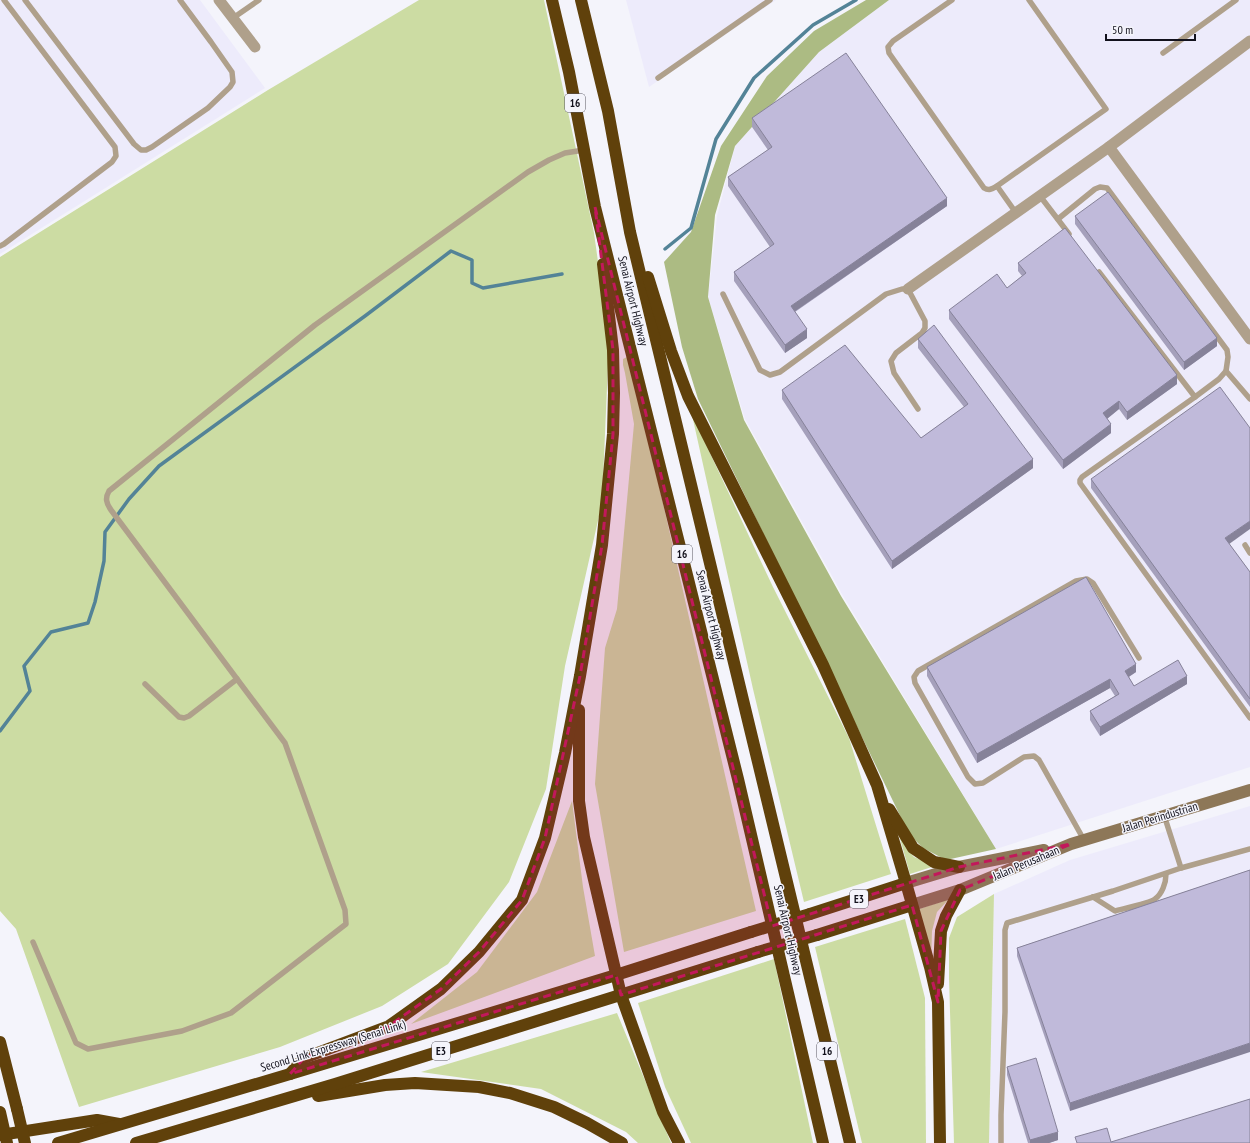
<svg xmlns="http://www.w3.org/2000/svg" width="1250" height="1143" font-family="'PT Sans Narrow',sans-serif">
<rect width="100%" height="100%" fill="#f4f4fb"/>
<g fill="#edebfb">
<polygon points="0,0 200,0 265,88 0,254"/>
<polygon points="626,0 776,0 649,87"/>
<polygon points="889,0 1250,0 1250,767 996,849 843,596 745,419 708,297 717,216 735,146 819,52"/>
<polygon points="1250,806 1250,1143 989,1143 994,894 1070,860"/>
</g>
<g fill="#ccdca3">
<polygon points="419,0 544,0 594,233 609,341 602,503 565,666 546,789 509,882 448,964 382,1006 280,1047 79,1107 16,929 0,911 0,257 268,90"/>
<polygon points="627,357 631,363 756,911 624,952 595,784 605,648 617,609 634,424 625,373 623,365 623,359"/>
<polygon points="692,415 773,587 849,738 891,874 804,902 753,689"/>
<polygon points="572,801 583,887 595,956 411,1024 477,972 537,892"/>
<polygon points="897,828 905,847 914,857 935,866 910,874"/>
<polygon points="994,894 989,1143 954,1143 949,978 949,938 957,917"/>
<polygon points="949,899 937,912 932,931 931,962 919,909"/>
<polygon points="905,919 925,998 926,1143 862,1143 815,947"/>
<polygon points="774,959 813,1143 691,1143 665,1087 638,1003"/>
<polygon points="617,1013 671,1143 638,1143 626,1132 541,1089 421,1072"/>
</g>
<polygon fill="#acbb83" points="866,0 889,0 819,52 735,146 715,215 708,297 744,420 841,596 996,849 946,860 923,848 909,834 698,399 682,347 664,262 691,232 721,146 767,76 814,31"/>
<g fill="none" stroke-linecap="round" stroke-linejoin="round">
<g stroke="#538397" stroke-width="3.5">
<polyline points="665,249 691,228 716,139 754,78 813,25 856,0"/>
<polyline points="0,731 30,691 24,666 51,632 88,623 95,602 104,561 105,532 129,499 159,466 365,316 451,251 472,260 472,283 483,288 562,274"/>
</g>
<g stroke="#afa08b" stroke-width="5.5">
<polyline points="25,0 134,144 141,150 146,150 152,147 208,108 230,87 233,82 232,72 211,42 180,0"/>
<path d="M952,0L893,41L888,47L889,53L984,188C989,191 992,189 997,186L1106,109L1029,0"/>
<polyline points="233,18 259,0"/>
<polyline points="1163,53 1236,0"/>
<polyline points="658,78 770,0"/>
<polyline points="997,186 1016,213"/>
<polyline points="1040,196 1069,234"/>
<polyline points="1058,219 1095,189 1100,187 1107,188 1227,350 1228,357 1226,371"/>
<polyline points="0,246 4,244 112,162 116,156 115,147 4,0"/>
<polyline points="1099,272 1195,397 1219,379 1226,371 1250,399"/>
<polyline points="723,294 760,370 770,375 780,372 886,294 902,289 908,289 925,321 925,328 922,333 896,353 891,361 894,373 918,409"/>
<polyline points="1195,397 1082,477 1080,480 1080,483 1250,718"/>
<polyline points="1245,545 1250,553"/>
<polyline points="145,684 179,717 184,718 189,716 237,679"/>
<polyline points="1164,815 1181,868"/>
<polyline points="1084,840 1039,760 1034,756 1024,757 983,783 975,784 968,777 915,683 914,677 918,671 1076,581 1087,579 1093,583 1139,658"/>
<path d="M1093,897L1115,911C1122,909 1151,903 1155,899C1162,894 1166,883 1166,874"/>
<path d="M33,942L76,1043L88,1049L182,1031L231,1013L346,924L345,910L285,743L237,679L111,510C106,503 105,498 109,491L315,325L528,172L549,160L565,153L584,150"/>
<polyline points="1001,1143 1001,1115 1005,1012 1005,930 1007,923 1113,891 1181,868 1250,849"/>
</g>
<g stroke="#afa08b" stroke-width="11">
<polyline points="219,0 255,47"/>
<polyline points="1109,147 1250,339"/>
<polyline points="908,289 1109,147 1250,41"/>
</g>
<g stroke="#8d7758" stroke-width="12">
<polyline points="906,883 959,867 1044,850"/>
<polyline points="912,905 960,890 1071,844 1250,790"/>
</g>
<g stroke="#60410b" stroke-width="12">
<polyline points="552,0 569,72 595,207 738,779 823,1143"/>
<polyline points="581,0 608,111 630,232 850,1143"/>
<polyline points="648,277 671,351 688,396 823,665 877,785 906,883 930,967 938,1002 940,1143"/>
<polyline points="579,710 579,801 584,837 621,995 663,1112 679,1143"/>
<polyline points="889,809 913,848 934,862 959,867"/>
<polyline points="810,914 906,883"/>
<polyline points="817,935 912,905"/>
<polyline points="938,984 941,931 946,916 960,890"/>
<polyline points="0,1042 17,1109"/>
<polyline points="290,1074 304,1058 389,1026 441,989 479,952 522,900 545,838 565,753 580,676 602,545 613,434 614,393 613,350 603,264"/>
<polyline points="318,1096 385,1085 415,1083 479,1087 510,1093 554,1107 587,1123 622,1143"/>
<polyline points="0,1135 97,1120 119,1124"/>
<polyline points="58,1143 290,1074 616,975 751,932"/>
<polyline points="136,1143 335,1084 758,952"/>
</g>
<g stroke="#60410b" stroke-width="12">
<polyline points="751,932 810,914"/>
<polyline points="758,952 817,935"/>
<polyline points="17,1109 25,1143"/>
<polyline points="0,1112 7,1143"/>
</g>
</g>
<g fill="#a5a0bb">
<polygon points="752,118 947,206 795,312 807,338 785,353 734,281 734,272 770,247 728,186 728,177 768,150 752,127"/>
<polygon points="1075,216 1217,346 1184,370 1075,224"/>
<polygon points="1018,263 1177,384 1127,420 1119,409 1107,419 1111,433 1063,469 949,319 949,310 1007,288 1022,276 1018,271"/>
<polygon points="918,339 1033,468 892,569 782,399 782,390 921,438 964,407 918,348"/>
<polygon points="1091,479 1229,544 1250,572 1250,707 1091,488"/>
<polygon points="927,667 1136,672 1129,677 1134,686 1187,684 1100,736 1090,720 1090,711 1115,696 1110,688 977,763 927,676"/>
<polygon points="1250,870 1070,1111 1017,956 1017,948"/>
<polygon points="1007,1067 1058,1140 1049,1143 1028,1143 1007,1075"/>
</g>
<g fill="#868299">
<polygon points="947,198 947,206 791,314 791,306"/>
<polygon points="807,329 807,338 785,353 785,345"/>
<polygon points="1217,338 1217,346 1184,370 1184,362"/>
<polygon points="1177,375 1177,384 1127,420 1127,412"/>
<polygon points="1119,401 1119,409 1103,422 1103,413"/>
<polygon points="1111,424 1111,433 1063,469 1063,460"/>
<polygon points="1033,459 1033,468 892,569 892,561"/>
<polygon points="1250,521 1250,529 1225,547 1225,538"/>
<polygon points="1136,664 1136,672 1125,679 1125,671"/>
<polygon points="1187,676 1187,684 1100,736 1100,727"/>
<polygon points="1110,679 1110,688 977,763 977,754"/>
<polygon points="1250,1043 1250,1052 1070,1111 1070,1103"/>
<polygon points="1058,1132 1058,1140 1049,1143 1030,1143 1030,1140"/>
</g>
<g fill="#c0bada" stroke="#868299">
<polygon points="846,53 947,198 791,306 807,329 785,345 734,272 774,244 728,177 772,147 752,118"/>
<polygon points="1108,192 1217,338 1184,362 1075,216"/>
<polygon points="1065,228 1177,375 1127,412 1119,401 1103,413 1111,424 1063,460 949,310 997,274 1007,288 1026,273 1018,263"/>
<polygon points="934,325 1033,459 892,561 782,390 845,345 921,438 968,404 918,339"/>
<polygon points="1220,387 1250,428 1250,521 1225,538 1250,572 1250,699 1091,479"/>
<polygon points="1086,577 1136,664 1125,671 1134,686 1178,660 1187,676 1100,727 1090,711 1119,694 1110,679 977,754 927,667"/>
<polygon points="1250,870 1250,1043 1070,1103 1017,948"/>
<polygon points="1036,1058 1058,1132 1030,1140 1007,1067"/>
<polygon points="1250,1099 1250,1143 1077,1143 1075,1137 1107,1128 1111,1142"/>
</g>
<path fill="#c2185b" fill-opacity="0.2" stroke="#c2185b" stroke-width="3" stroke-dasharray="8 5" stroke-linejoin="round" d="M595,207L772,926L959,867L1071,844L960,890L941,931L938,1002L912,905L621,995L616,975L290,1074L304,1058L389,1026L441,989L479,952L522,900L545,838L580,676L602,545L613,434V350Z"/>
<g text-anchor="middle" stroke-width="3" stroke-linejoin="round" paint-order="stroke">
<g fill="#f4f4fb" stroke="#56555f" stroke-width="1">
<rect x="565" y="94" width="20" height="18" rx="3"/>
<rect x="672" y="545" width="20" height="18" rx="3"/>
<rect x="850" y="890" width="18" height="18" rx="3"/>
<rect x="432" y="1042" width="18" height="18" rx="3"/>
<rect x="817" y="1042" width="20" height="18" rx="3"/>
</g>
<g font-size="11" font-weight="bold" fill="#12111c">
<text x="575" y="107">16</text>
<text x="682" y="558">16</text>
<text x="859" y="903">E3</text>
<text x="441" y="1055">E3</text>
<text x="827" y="1055">16</text>
</g>
<g font-size="12" fill="#12111c" stroke="#f4f4fb">
<text transform="translate(633 301) rotate(76)" y="4">Senai Airport Highway</text>
<text transform="translate(711 615) rotate(76)" y="4">Senai Airport Highway</text>
<text transform="translate(1160 817) rotate(-17)" y="4">Jalan Perindustrian</text>
<text transform="translate(1026 863) rotate(-23)" y="4">Jalan Perusahaan</text>
<text transform="translate(788 930) rotate(77)" y="4">Senai Airport Highway</text>
<text transform="translate(333 1046) rotate(-17)" y="4">Second Link Expressway (Senai Link)</text>
</g>
</g>
<path d="M1106 34v6h89v-6" fill="none" stroke="#12111c" stroke-width="2"/>
<text x="1112" y="34" font-size="12" fill="#12111c" stroke="#f4f4fb" stroke-width="3" paint-order="stroke">50 m</text>
</svg>
